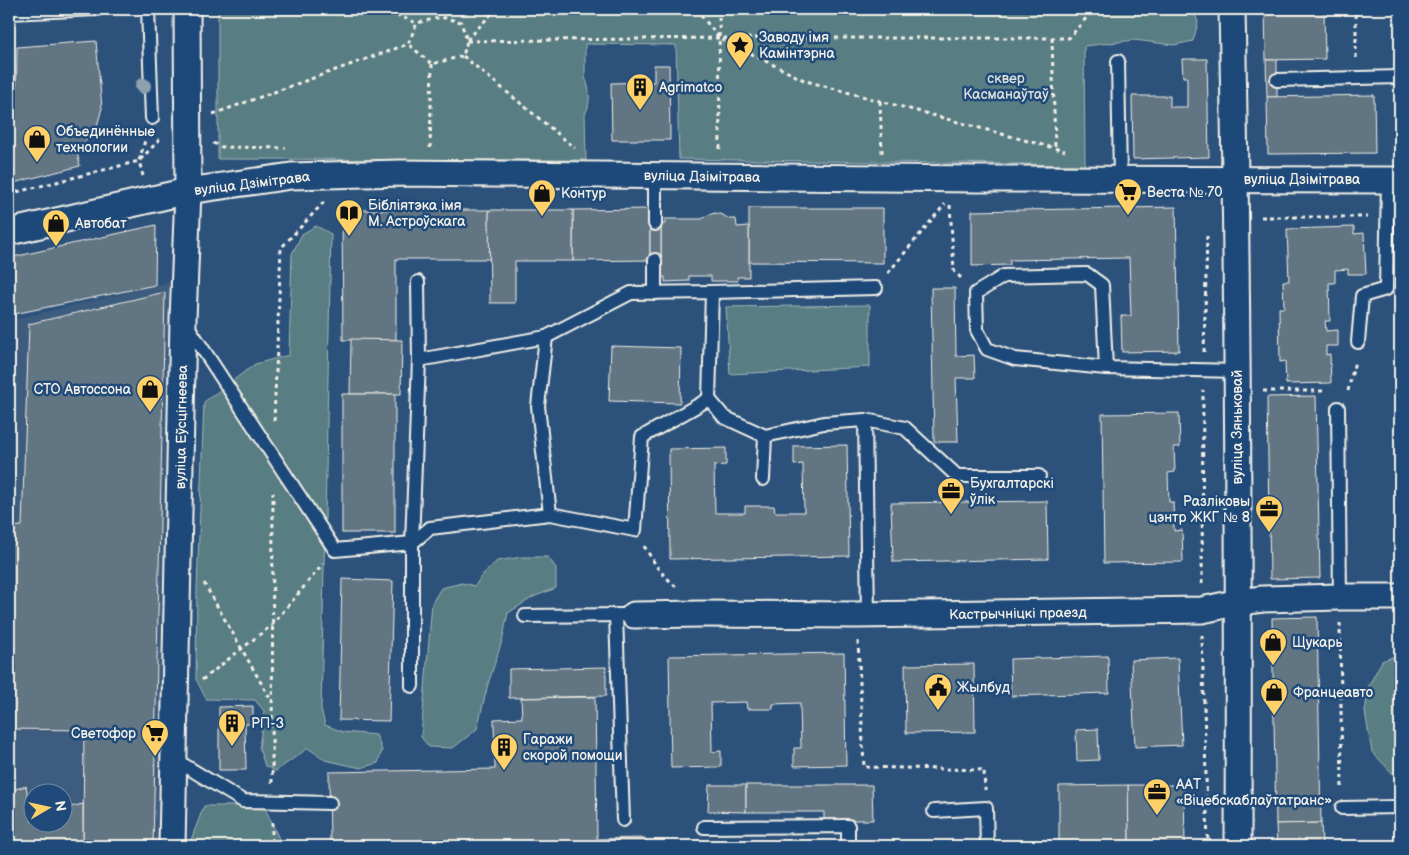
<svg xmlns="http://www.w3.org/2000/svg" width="1409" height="855" font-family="'Balsamiq Sans',sans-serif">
<rect width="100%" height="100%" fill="#2c527c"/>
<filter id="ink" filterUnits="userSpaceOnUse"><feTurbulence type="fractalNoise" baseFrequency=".02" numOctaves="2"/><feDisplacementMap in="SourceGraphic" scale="10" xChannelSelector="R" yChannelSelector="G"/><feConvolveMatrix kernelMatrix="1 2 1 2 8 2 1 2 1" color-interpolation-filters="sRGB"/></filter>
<g filter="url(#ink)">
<path fill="#3c5c7e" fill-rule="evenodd" d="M175,281L162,846H9V321ZM32,792H62V822H32Z"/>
<g fill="#587d83" stroke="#a6b7b6">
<path d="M218,9H1194L1198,23L1193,41L1174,45L1134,40L1085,46L1084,47L1085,165L679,159L676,45L585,44V78C590,86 591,106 585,114L586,160L218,159Z"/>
<polygon points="316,226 331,234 321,709 325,725 343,732 376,735 382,750 378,763 361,768 325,760 308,748 276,771 265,766 259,748 264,711 255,700 206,699 196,679 197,589 204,402 255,364 289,355 292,254 302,234"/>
<polygon points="870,305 870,367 730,374 726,307"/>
<polygon points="522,557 548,557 556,568 556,588 533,597 508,613 502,641 488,684 477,729 453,748 429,747 421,737 432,603 441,588 462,583 475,586 482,575 497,561"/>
<polygon points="1400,654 1400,781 1372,752 1365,712 1369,685 1382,661"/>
<polygon points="204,806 264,806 279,839 279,846 192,846 191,840"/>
</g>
<g fill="#627483" stroke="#f4f1e8">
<polygon points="1265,9 1324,9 1325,59 1266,60"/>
<polygon points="96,41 102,108 95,133 85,142 76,148 80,166 9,184 9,110 16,108 17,47"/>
<polygon points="1182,59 1207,59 1209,157 1133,159 1132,96 1170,96 1170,107 1187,107 1187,77 1183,77"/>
<polygon points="1266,60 1277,60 1277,97 1267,97"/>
<polygon points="654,65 669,65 670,140 612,140 611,83 654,82"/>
<polygon points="1374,95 1375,153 1268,154 1267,97"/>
<polygon points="1176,207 1179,351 1122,352 1121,316 1131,316 1129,258 1010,260 1010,265 972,266 972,211"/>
<polygon points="749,208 883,208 883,263 749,262"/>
<polygon points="650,209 650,260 573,261 573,210"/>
<polygon points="342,210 489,210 490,259 396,259 396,340 343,340"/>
<polygon points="489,210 573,210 573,261 515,261 515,303 490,303"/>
<polygon points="715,213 723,215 729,219 736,219 737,227 749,226 749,277 737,277 738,281 711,281 711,276 689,276 689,281 665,282 665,277 661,277 661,224 665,224 665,219 702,219 708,215"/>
<rect x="650" y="224" width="11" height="36"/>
<polygon points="156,225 155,285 9,315 9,258"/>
<polygon points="1354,227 1354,234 1364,233 1366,274 1348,274 1348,269 1335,270 1335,283 1329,283 1330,321 1325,321 1326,331 1338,330 1338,346 1326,346 1326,355 1330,354 1331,383 1286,384 1285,361 1280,362 1279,308 1284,308 1283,281 1289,281 1287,229"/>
<polygon points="931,288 955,288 956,356 974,355 975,378 956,378 958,442 934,442"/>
<polygon points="165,292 153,846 83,846 84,730 9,729 9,527 22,526 29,324"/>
<polygon points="351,339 402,340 401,394 350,394"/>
<polygon points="611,346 681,348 680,403 609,401"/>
<rect x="342" y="394" width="53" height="139"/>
<polygon points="1316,396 1320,578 1270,579 1267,397"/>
<polygon points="1179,413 1180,447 1174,447 1175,472 1168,473 1169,502 1173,502 1174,531 1182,530 1183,562 1104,563 1102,414"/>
<polygon points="847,445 849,556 670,559 669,449 726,448 726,465 714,466 715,513 745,513 745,506 774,506 775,512 804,512 803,464 794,465 794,446"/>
<polygon points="1047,501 1048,559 893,562 891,503"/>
<polygon points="342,579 393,581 389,721 339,720"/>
<polygon points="1317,617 1321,823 1276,824 1272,618"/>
<polygon points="844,653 846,765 794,766 794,748 801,748 800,703 773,704 773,709 747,709 746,702 711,703 712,752 721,751 721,767 671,768 669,656"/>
<polygon points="1108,656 1109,693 1011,696 1010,659"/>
<polygon points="1178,658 1182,745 1135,747 1131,660"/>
<polygon points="974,664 975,732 906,733 905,665"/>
<polygon points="606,667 606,696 509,698 509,669"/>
<polygon points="595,697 597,839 645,838 645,846 330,846 329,772 495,769 494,719 522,718 521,698"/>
<polygon points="253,706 253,724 245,724 246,770 219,770 219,707"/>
<polygon points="1098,729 1099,760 1077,761 1076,730"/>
<polygon points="709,785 746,785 746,812 708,811"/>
<polygon points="746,785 872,785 873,820 824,820 824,812 746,812"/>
<polygon points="1128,785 1184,785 1185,846 1129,846"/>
<polygon points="1128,785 1129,846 1059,846 1059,786"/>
<polygon points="26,786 32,822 62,822 62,809 83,804 83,846 9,846 9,791"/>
<polygon points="1321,823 1322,846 1277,846 1276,824"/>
<polygon points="875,842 973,843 973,846 875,846"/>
<polygon points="1383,845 1400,845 1400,846 1329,846"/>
</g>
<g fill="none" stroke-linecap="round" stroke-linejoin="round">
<g stroke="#f4f1e8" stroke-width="16">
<g id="lane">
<polyline points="148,9 152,118"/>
<polyline points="9,13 97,9"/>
<polyline points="1118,61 1120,179"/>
<polyline points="1277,80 1400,77"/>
<polyline points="655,224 655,175"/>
<polyline points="655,260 655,293"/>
<polyline points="712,292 876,288"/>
<polyline points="187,325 335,550 412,543 430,528 550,514 635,530 642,437 709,399"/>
<polyline points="546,337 538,406 550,514"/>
<polyline points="1358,342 1362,296 1386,289 1388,180"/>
<polyline points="419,360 546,337 631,293 712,292 709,399 724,417 765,436"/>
<polyline points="1106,368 1015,359 987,349 977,330 976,293 1004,276 1087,274 1102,285 1106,368 1237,371"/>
<polyline points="1338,408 1340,597"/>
<polyline points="865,420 868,615"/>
<polyline points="763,479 765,436 824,423 865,420 905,428 957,476 1039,476"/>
<polyline points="616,615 623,820"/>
<polyline points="525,616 624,615"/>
<polyline points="412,686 412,543 419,360 418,282"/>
<polyline points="174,759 243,801 330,803"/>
<polyline points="1342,808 1400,807"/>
<polyline points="934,811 986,808 987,846"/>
<polyline points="704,827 848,826 848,846"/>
</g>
</g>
<g stroke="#f4f1e8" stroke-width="29">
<g id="street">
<path d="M1232,9C1238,288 1239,567 1238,846"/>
<polyline points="9,232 188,191 291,176 401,173 978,179 1400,180"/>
<polyline points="634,615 702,614 857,615 1202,610 1239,602 1263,599 1340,597 1400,597"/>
<polyline points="172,846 183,320 188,191 187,9"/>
</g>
</g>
<g stroke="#f4f1e8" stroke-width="3" stroke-dasharray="4 4" stroke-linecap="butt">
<polyline points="381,9 417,23"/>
<polyline points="441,9 441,17"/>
<polyline points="696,9 719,38 806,81 1065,151"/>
<polyline points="719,9 720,151"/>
<polyline points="1052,38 1055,148"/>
<polyline points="467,40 496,9"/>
<polyline points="467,41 719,38 1069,38 1094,9"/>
<polyline points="463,56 575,148"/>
<polyline points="1356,58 1356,9"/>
<polyline points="880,101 882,153"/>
<polyline points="213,114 408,44 417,23 441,17 461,22 467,41 463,56 432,64 408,44"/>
<polyline points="213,143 222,147 286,148"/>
<polyline points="430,148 432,64"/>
<polyline points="143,176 139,161 146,137"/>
<polyline points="9,194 139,161 161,138"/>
<polyline points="950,205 954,271 963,280"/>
<polyline points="1261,217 1367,217"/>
<polyline points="888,273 945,204"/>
<polyline points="1204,352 1207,235"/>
<polyline points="1263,391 1327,391"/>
<polyline points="1348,391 1355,361"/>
<polyline points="274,421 281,248 324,202"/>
<polyline points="644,546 659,570 677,588"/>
<polyline points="204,583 272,702"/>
<polyline points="1202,584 1203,390"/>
<polyline points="1340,623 1342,790"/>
<polyline points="1202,635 1208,846"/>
<polyline points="858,641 864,767 984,770 985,790"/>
<polyline points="202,680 272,625 323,564"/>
<polyline points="272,783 273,492"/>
<polyline points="272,822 272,846"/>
</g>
<use href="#lane" stroke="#1f4a7a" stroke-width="12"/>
<use href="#street" stroke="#1f4a7a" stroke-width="25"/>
</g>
<circle fill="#8da0af" cx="143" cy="86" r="8"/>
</g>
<defs>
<g id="sight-pin" transform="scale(1.4375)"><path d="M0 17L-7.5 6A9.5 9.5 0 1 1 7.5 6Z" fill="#ffd166" stroke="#1f4a7a"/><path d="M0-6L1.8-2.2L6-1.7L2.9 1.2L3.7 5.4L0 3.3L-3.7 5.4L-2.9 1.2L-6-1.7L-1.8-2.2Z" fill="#111"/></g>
<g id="building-pin" transform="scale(1.4375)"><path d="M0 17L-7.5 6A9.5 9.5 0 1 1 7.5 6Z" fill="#ffd166" stroke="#1f4a7a"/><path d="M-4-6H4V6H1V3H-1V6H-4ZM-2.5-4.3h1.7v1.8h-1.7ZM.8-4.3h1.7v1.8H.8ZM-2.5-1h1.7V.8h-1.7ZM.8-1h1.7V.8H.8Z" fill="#111"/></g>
<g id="shop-pin" transform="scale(1.4375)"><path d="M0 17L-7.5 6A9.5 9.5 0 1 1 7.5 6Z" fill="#ffd166" stroke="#1f4a7a"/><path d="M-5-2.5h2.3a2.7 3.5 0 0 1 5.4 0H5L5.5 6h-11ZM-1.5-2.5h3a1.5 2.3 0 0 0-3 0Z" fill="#111"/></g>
<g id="supermarket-pin" transform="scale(1.4375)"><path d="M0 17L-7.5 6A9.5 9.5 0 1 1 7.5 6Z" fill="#ffd166" stroke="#1f4a7a"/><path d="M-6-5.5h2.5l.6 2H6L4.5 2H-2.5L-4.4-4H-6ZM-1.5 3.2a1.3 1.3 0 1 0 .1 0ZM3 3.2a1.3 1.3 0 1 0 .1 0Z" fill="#111"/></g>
<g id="library-pin" transform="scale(1.4375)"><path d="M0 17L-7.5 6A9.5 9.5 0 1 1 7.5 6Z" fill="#ffd166" stroke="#1f4a7a"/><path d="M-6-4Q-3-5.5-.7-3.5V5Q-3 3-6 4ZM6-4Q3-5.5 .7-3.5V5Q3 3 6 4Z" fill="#111"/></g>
<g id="office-pin" transform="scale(1.4375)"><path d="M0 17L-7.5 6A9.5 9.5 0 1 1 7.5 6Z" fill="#ffd166" stroke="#1f4a7a"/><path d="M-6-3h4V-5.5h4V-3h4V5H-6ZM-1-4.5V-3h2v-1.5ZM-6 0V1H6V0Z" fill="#111"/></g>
<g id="civic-pin" transform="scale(1.4375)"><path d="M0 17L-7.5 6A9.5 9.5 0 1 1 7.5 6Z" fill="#ffd166" stroke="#1f4a7a"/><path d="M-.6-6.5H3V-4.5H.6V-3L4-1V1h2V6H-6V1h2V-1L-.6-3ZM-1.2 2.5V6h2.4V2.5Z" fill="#111"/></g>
</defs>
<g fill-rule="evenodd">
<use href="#sight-pin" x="740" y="45"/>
<use href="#building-pin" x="640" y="87"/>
<use href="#shop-pin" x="37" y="139"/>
<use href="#supermarket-pin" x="1128" y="192"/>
<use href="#shop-pin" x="542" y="193"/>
<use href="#library-pin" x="349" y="213"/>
<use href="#shop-pin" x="56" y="223"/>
<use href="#shop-pin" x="150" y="389"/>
<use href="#office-pin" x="951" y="491"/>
<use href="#office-pin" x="1269" y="509"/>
<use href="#shop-pin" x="1273" y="642"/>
<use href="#civic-pin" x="938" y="687"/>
<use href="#shop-pin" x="1274" y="692"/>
<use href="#building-pin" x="232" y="723"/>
<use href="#supermarket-pin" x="155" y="733"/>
<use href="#building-pin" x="504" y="747"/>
<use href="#office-pin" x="1157" y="792"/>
</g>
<g text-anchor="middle" stroke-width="5" stroke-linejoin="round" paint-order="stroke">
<g font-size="14" fill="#f4f1e8" stroke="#1f4a7a" text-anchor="start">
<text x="759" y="42">Заводу імя<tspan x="759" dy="16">Камінтэрна</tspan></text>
<text x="659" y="92">Agrimatco</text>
<text x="56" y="136">Объединённые<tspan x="56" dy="16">технологии</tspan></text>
<text x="1147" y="197">Веста № 70</text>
<text x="561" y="198">Контур</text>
<text x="368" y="210">Бібліятэка імя<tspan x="368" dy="16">М. Астроўскага</tspan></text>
<text x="75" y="228">Автобат</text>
<text x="131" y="394" text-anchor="end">СТО Автоссона</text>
<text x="970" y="488">Бухгалтарскі<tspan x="970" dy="16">ўлік</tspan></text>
<text x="1250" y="506" text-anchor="end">Разліковы<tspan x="1250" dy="16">цэнтр ЖКГ № 8</tspan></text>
<text x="1292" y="647">Щукарь</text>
<text x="957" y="692">Жылбуд</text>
<text x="1293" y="697">Францеавто</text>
<text x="251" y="728">РП-3</text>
<text x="136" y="738" text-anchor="end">Светофор</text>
<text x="523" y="744">Гаражи<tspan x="523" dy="16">скорой помощи</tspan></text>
<text x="1176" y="789">ААТ<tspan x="1176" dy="16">«Віцебскаблаўтатранс»</tspan></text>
</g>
<g font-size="14" fill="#dde0d9" stroke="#1f4a7a">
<text x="1006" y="83">сквер<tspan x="1006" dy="16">Касманаўтаў</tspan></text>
</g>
<g font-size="14" fill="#f4f1e8" stroke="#1f4a7a">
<text transform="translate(702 176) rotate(1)" y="5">вуліца Дзімітрава</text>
<text x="1302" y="184">вуліца Дзімітрава</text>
<text transform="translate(252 183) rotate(-7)" y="5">вуліца Дзімітрава</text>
<text transform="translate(181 427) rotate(-89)" y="5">вуліца Еўсцігнеева</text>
<text transform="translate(1237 427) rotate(-90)" y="5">вуліца Зяньковай</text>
<text transform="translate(1018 613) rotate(-1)" y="5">Кастрычніцкі праезд</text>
</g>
</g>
<rect width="1409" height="855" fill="none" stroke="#1f4a7a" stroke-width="30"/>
<rect x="15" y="15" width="1379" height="825" fill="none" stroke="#f4f1e8" stroke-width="2" filter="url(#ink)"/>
<g transform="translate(48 808) rotate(81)"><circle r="24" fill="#1f4a7a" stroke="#748da6"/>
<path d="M0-4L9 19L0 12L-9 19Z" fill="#ffd166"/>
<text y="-8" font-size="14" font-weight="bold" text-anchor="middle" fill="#f4f1e8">N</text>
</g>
</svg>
